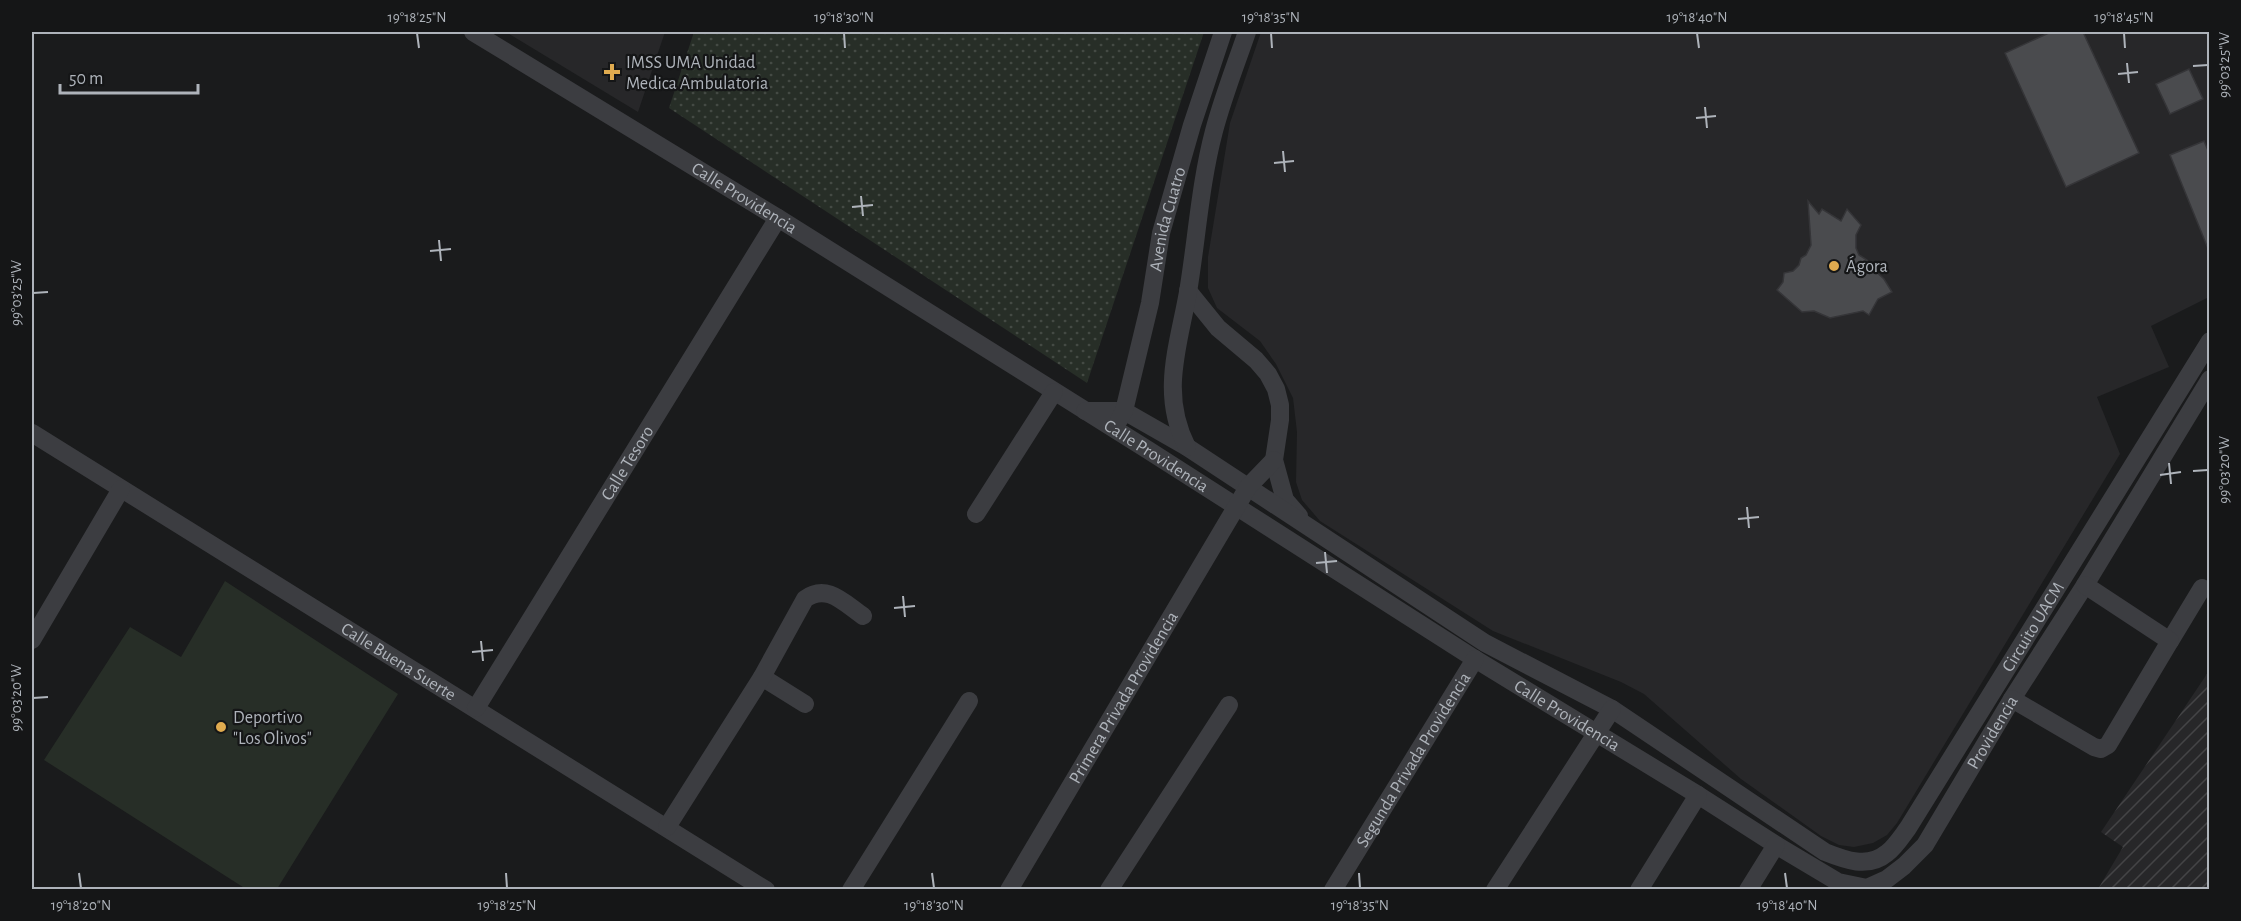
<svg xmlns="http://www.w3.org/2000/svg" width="2241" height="921" font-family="'Alegreya Sans',sans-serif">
<defs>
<pattern id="industrial-furrows" width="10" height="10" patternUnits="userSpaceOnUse" patternTransform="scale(1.5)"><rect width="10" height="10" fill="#272729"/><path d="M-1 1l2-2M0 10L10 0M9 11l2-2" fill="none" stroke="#444446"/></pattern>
<pattern id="grass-dots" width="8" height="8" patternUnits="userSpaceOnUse" patternTransform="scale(1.5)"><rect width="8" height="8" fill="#272e27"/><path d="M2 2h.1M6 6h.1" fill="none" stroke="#444a44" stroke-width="1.8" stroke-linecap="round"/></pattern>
</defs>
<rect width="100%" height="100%" fill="#1a1b1c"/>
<g fill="#272729">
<polygon points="506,32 665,32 638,112"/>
<polygon points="1261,32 2209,32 2209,297 2151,326 2169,367 2097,397 2120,454 1897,823 1887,835 1873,843 1854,847 1839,845 1821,836 1741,779 1644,694 1621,682 1493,631 1320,521 1302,500 1296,482 1297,432 1293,398 1276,364 1260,341 1217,308 1208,288 1208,257 1230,123"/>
</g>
<polygon fill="url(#industrial-furrows)" points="2209,671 2209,889 2098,889 2123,847 2101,832"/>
<polygon fill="url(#grass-dots)" points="694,32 1204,32 1087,383 669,108"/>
<polygon fill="#272e27" points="225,581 398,694 277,889 246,889 44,760 130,627 181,657"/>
<g fill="#4a4b4e" stroke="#353538" stroke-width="1.5">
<polygon points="2051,32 2083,32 2139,153 2066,187 2005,53"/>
<polygon points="2189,69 2203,99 2170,114 2156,84"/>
<polygon points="2204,141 2210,155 2209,251 2170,155"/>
<polygon points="1808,201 1819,214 1822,209 1841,221 1847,209 1861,225 1856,235 1856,248 1859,255 1867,260 1870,266 1884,279 1892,292 1878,299 1869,315 1863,311 1830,318 1814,311 1802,312 1777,290 1783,282 1784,273 1793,271 1799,265 1801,258 1806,255 1811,245"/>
</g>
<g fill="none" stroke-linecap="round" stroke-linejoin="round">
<g stroke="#3c3d41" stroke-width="18">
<path id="s1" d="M473,32L778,218L1148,450L1475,659L1698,795L1776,845L1838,882L1867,888L1887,879L1904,866L1925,845L2012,699L2085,585L2210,379"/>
<polyline points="1188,291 1218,328 1256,360 1268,374 1276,389 1280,405 1280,420 1274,460 1285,500 1299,516"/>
<path id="s2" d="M1085,411H1124L1187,447L1485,643L1612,709L1825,852C1845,860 1868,869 1887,853C1895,847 1902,836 1908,828L2210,341"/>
<path id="s3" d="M1119,420L1124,411L1150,303L1161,233L1192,125L1223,32"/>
<path id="s4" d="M32,433L766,890"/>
<path d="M1187,447C1160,394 1178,348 1188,292C1197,238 1200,184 1214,131C1223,97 1236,64 1247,32"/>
<polyline points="976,514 1054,392"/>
<polyline points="32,640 121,489"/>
<polyline points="2170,641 2202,588"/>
<polyline points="762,677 805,704"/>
<polyline points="2012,699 2094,747 2101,749 2108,745 2170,641 2085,585"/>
<path id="s5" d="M476,708L778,218"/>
<path d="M667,827L762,677L805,599C827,583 844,603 863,616"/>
<polyline points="851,890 969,701"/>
<path id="s6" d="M1009,890L1248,487L1274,460"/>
<polyline points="1109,890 1229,705"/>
<path id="s7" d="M1333,890L1475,659"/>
<polyline points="1495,890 1612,709"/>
<polyline points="1639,890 1698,795"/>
<polyline points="1748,890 1776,845"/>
</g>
</g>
<path fill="none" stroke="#aeb3ba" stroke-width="2" d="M417,33L419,48M844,33L845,48M1271,33L1272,48M1697,33L1699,48M2124,33L2125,48M2127,63L2129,83M2193,66L2208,65M2118,74L2138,72M1705,107L1707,128M1696,118L1716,116M1283,151L1285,172M1274,163L1294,161M861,196L863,216M852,207L873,205M439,240L441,261M430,251L451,249M33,293L48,292M2169,463L2171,484M2193,471L2208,470M2160,475L2181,472M1747,507L1749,528M1738,519L1759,517M1325,552L1327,573M1316,563L1337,561M903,596L905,617M894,608L915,606M481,641L483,661M472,652L493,650M33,698L48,697M79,873L81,888M506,873L507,888M932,873L934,888M1359,873L1360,888M1785,873L1787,888"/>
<g fill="#e0ab4f" stroke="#151617" stroke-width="2">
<path d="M609 63h6v6h6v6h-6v6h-6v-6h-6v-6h6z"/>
<circle cx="1834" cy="266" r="6"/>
<circle cx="221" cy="727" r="6"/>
</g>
<g text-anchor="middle" stroke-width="4.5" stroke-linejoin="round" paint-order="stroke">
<g font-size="18" fill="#aeb3ba" stroke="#151617" text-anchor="start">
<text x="626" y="68">IMSS UMA Unidad<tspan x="626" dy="21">Medica Ambulatoria</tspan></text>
<text x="1846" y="272">Ágora</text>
<text x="233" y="723">Deportivo<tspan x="233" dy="21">"Los Olivos"</tspan></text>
</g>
<g font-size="18" fill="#aeb3ba" stroke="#151617">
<text dy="6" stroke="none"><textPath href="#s1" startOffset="318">Calle Providencia</textPath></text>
<text dy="6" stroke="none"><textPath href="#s3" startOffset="207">Avenida Cuatro</textPath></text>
<text dy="6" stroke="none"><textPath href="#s1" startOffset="804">Calle Providencia</textPath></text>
<text dy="6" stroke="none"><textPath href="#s5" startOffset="288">Calle Tesoro</textPath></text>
<text dy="6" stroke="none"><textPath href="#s2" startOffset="1203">Circuito UACM</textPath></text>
<text dy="6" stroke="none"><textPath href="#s4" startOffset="432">Calle Buena Suerte</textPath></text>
<text dy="6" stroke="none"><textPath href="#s6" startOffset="224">Primera Privada Providencia</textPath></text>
<text dy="6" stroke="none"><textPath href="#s1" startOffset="1290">Calle Providencia</textPath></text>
<text dy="6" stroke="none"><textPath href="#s1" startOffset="1842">Providencia</textPath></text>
<text dy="6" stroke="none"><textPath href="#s7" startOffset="153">Segunda Privada Providencia</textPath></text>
</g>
</g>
<rect width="2241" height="921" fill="none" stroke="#151617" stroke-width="66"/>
<path d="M60 84v9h138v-9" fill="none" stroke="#aeb3ba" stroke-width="3"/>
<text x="69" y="84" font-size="18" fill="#aeb3ba" stroke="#151617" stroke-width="4.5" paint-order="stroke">50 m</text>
<rect x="33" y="33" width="2175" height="855" fill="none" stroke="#aeb3ba" stroke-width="2"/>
<g font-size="15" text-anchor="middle" fill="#aeb3ba">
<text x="417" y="22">19°18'25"N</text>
<text x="844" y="22">19°18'30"N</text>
<text x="1271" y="22">19°18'35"N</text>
<text x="1697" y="22">19°18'40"N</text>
<text x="2124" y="22">19°18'45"N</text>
<text transform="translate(2224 65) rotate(-90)" y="5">99°03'25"W</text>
<text transform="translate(16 293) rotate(-90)" y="5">99°03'25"W</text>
<text transform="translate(2224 470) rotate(-90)" y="5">99°03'20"W</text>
<text transform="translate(16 698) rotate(-90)" y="5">99°03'20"W</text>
<text x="81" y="910">19°18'20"N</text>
<text x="507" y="910">19°18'25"N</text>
<text x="934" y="910">19°18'30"N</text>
<text x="1360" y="910">19°18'35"N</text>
<text x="1787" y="910">19°18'40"N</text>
</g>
</svg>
